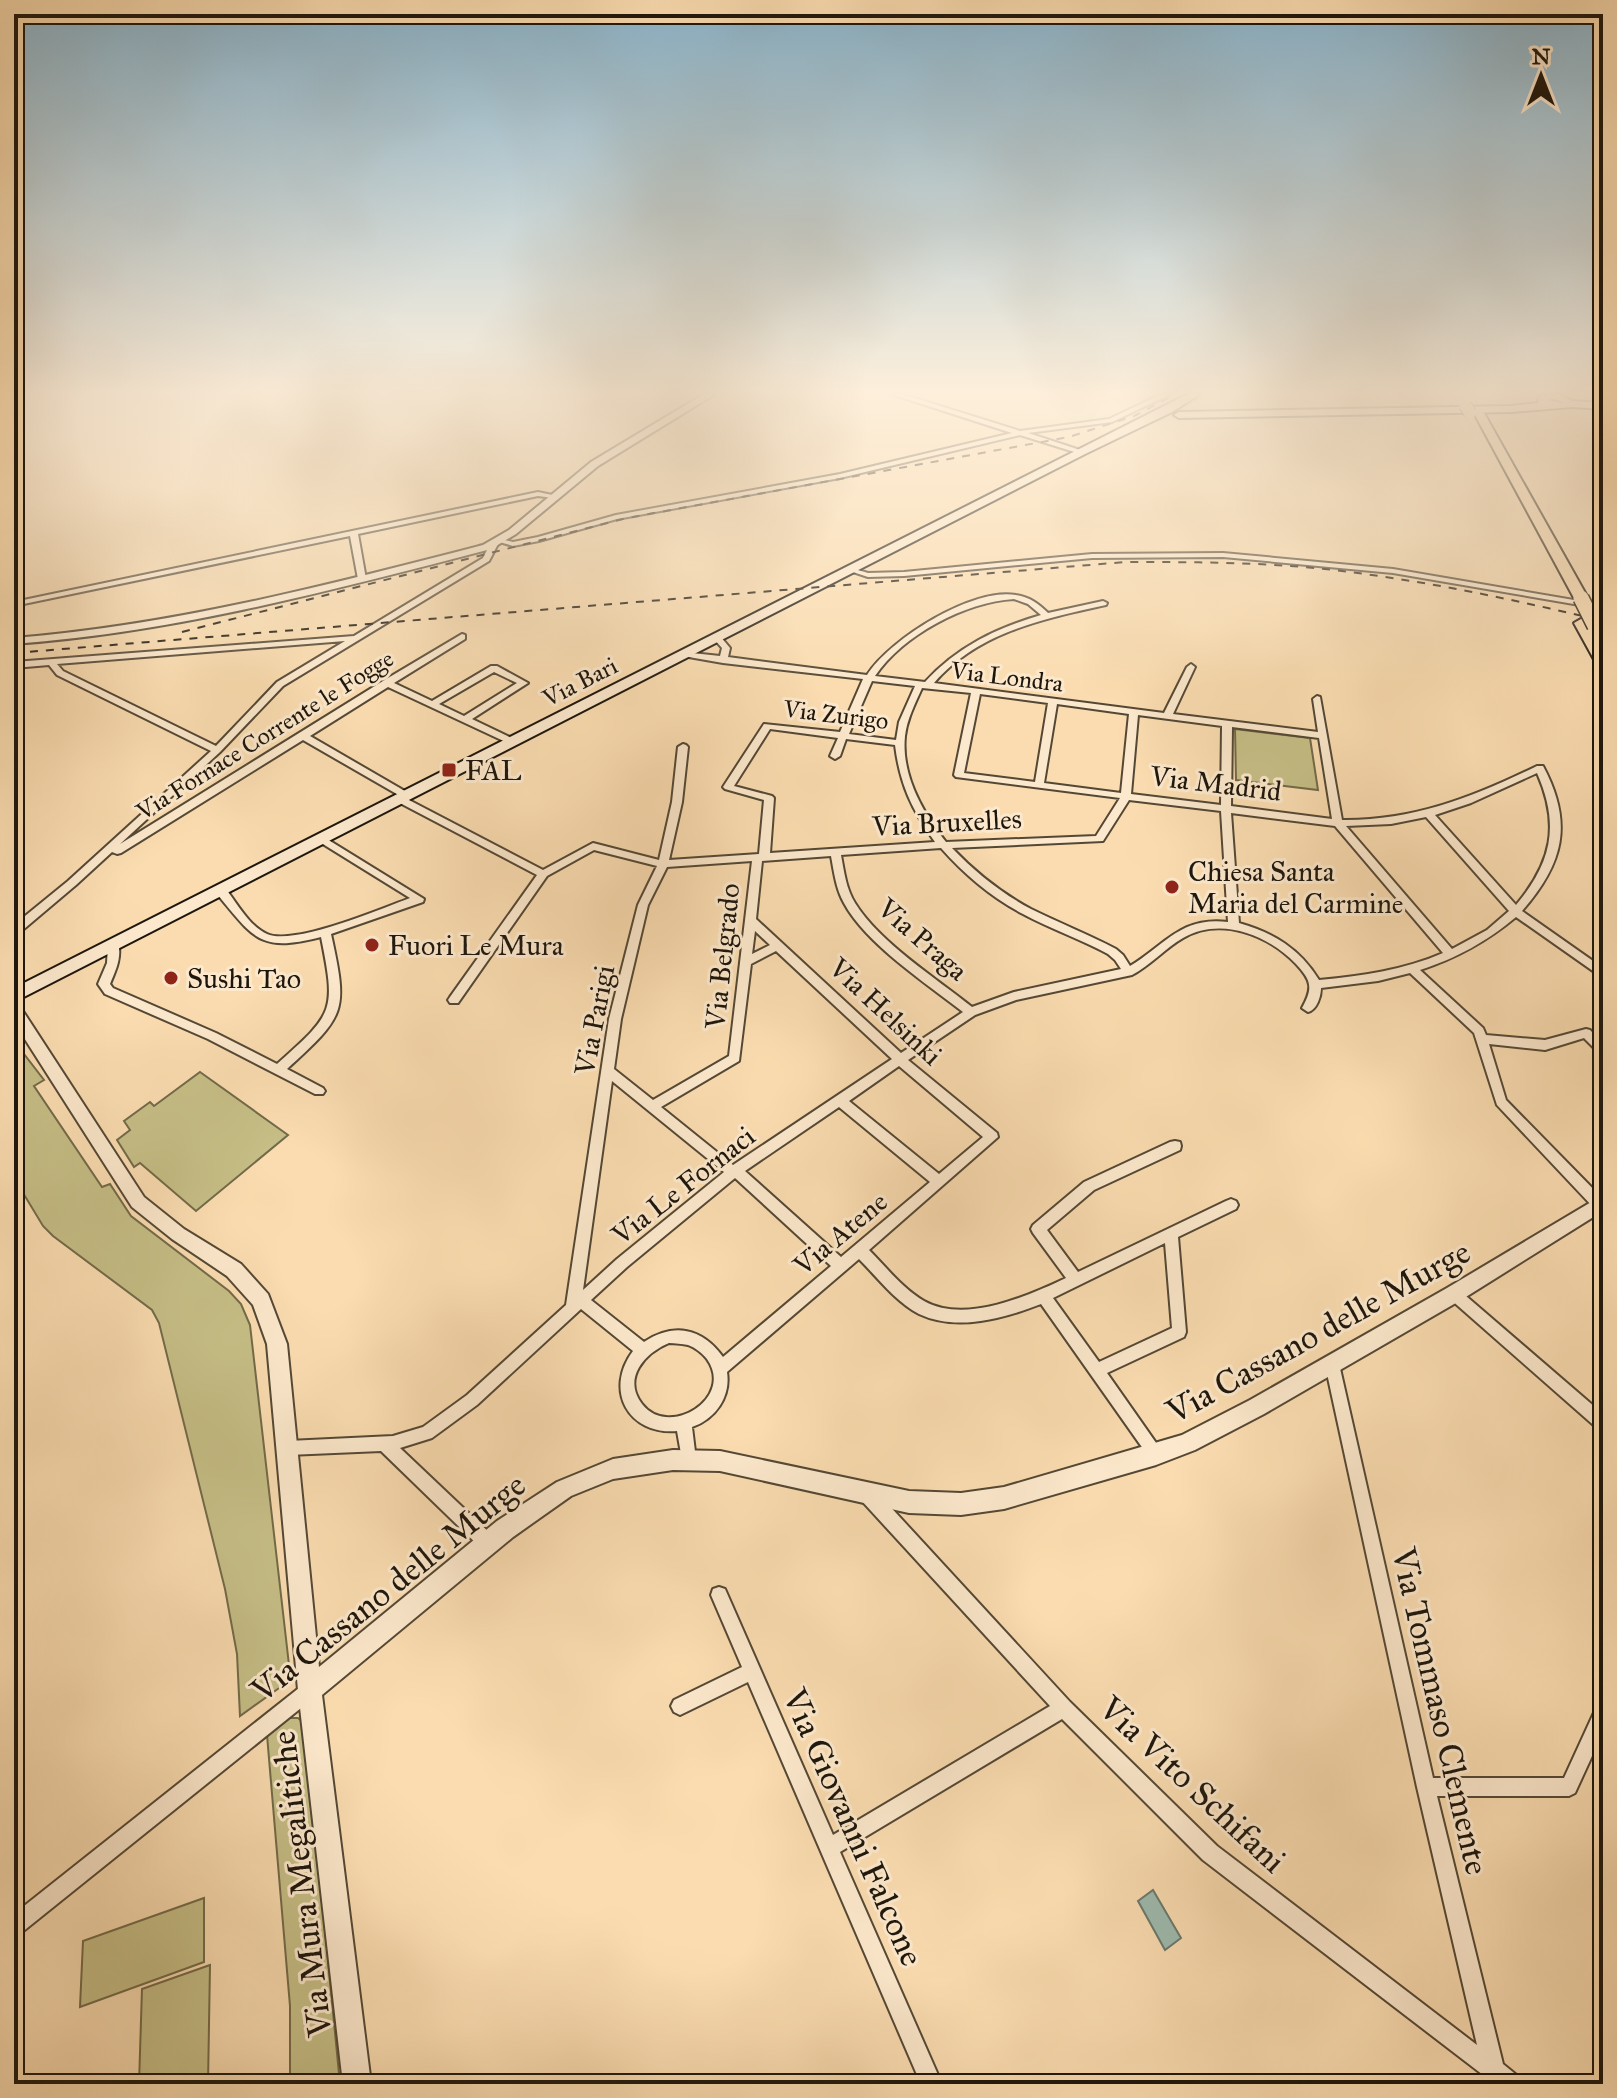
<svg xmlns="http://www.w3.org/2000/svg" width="1617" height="2098" font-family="'IM FELL Great Primer',serif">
<rect width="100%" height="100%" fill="#fadcb0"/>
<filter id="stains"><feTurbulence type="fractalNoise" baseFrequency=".0025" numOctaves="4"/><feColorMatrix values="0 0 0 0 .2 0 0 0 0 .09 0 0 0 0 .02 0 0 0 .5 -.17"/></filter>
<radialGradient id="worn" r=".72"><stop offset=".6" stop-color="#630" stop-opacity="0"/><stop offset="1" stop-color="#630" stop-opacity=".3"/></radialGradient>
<g fill="#c6be86" stroke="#726a49" stroke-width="2">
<polygon points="1235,729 1310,738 1318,790 1236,780"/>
<polygon points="14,1041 44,1080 34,1086 102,1187 110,1184 131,1216 229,1291 241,1304 250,1325 289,1665 282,1686 240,1716 237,1654 225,1589 159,1323 152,1310 53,1236 43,1226 14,1178"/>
<polygon points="200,1072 288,1135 196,1211 140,1163 134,1167 117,1140 130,1130 124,1121 150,1102 154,1106"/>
<polygon points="289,1718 298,1718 305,1724 340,2084 290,2084 290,2006 267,1735"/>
<polygon points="204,1898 204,1962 80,2007 83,1941"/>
<polygon points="210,1965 208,2084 139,2084 142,1989"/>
</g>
<polygon fill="#9ebbaf" stroke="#6a796e" stroke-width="2" points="1153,1890 1181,1938 1165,1950 1138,1901"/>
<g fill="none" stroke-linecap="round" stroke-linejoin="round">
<g stroke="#544835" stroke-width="4">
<g id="minor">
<polygon points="891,394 902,394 1020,431 1109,419 1162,394 1171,394 1112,422 1028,433 1083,451 1083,453 1081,454 1020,435 840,478 617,519 539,541 513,546 496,541 500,539 513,542 538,537 616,515 840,474 1012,433"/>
<polygon points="538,492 557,496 553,498 538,496 358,534 366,579 362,581 358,579 350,536 14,606 14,602"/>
<path d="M491,542L498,544L489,561L283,686L220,752L120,844L383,681L462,634L465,635V639L394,683L432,701L491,666H497L528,683L472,719L516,740V744H510L388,687L310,736L410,794V798L407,799L543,870L593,843L659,860L672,802L678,747L683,744L686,745L688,747L682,802L669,860L759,854L764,800L725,789L723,787L764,724L840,732L863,679L723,663L683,656V652L720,656L722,648L713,638L717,635L720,636L730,648L728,657L867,675C890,639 973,587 1016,595C1030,597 1039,604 1048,613L1103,601L1107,603L1106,605C1043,619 978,632 934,683L1164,713L1187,667L1191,664L1195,667L1173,714L1318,732L1313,699L1317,696L1320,697L1342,820C1413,821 1474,797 1537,766H1543C1574,824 1563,864 1522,911L1603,968V978L1516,917C1486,942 1457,958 1420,970L1483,1028L1486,1035L1545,1040L1586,1029L1590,1030L1603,1043V1055L1599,1053L1584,1038L1545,1050L1489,1044L1506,1100L1603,1199V1208L1599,1210L1594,1208L1497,1105L1474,1033L1410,973L1378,981L1321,988C1321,996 1317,1010 1308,1012L1302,1008C1313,988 1312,981 1296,964C1268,935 1221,916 1183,938C1164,949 1151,965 1132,975L1016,1000L975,1015L908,1060L997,1133L998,1137L869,1250C886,1267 903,1289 924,1301C965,1324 1028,1296 1066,1278L1033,1233L1031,1229L1033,1225L1084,1182L1170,1142L1175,1141L1180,1142L1181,1146L1180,1150L1094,1190L1047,1230L1078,1272L1226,1201L1231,1199L1236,1201L1238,1205L1236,1209L1178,1237L1186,1332L1184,1337L1107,1373L1161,1450L1164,1455L1161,1460L1156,1463L1151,1460L1041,1304C1005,1318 957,1332 919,1314C896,1302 877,1277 859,1259L727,1372C731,1397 715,1419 692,1427L696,1460L693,1465L688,1468L683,1465L677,1431C628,1435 604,1390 633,1351L581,1309L477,1405L432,1438L400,1448L494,1537L496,1543L494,1549L488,1551L482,1549L381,1451L288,1455L283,1453L280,1448L283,1443L288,1441L393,1436L423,1427L467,1395L566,1305L609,1019L638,905L657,866L594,850L547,876L458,1003H450L448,1000L450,997L537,875L398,802V798L402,797L303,740L121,853L117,854L112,852L76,885L18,934L14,935V925L68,881L211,751L57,675L49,665L14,668V662L354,636L483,558ZM1014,599L1028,604L1041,615C996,628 957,647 925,682L875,676C903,635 965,602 1014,599ZM345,641L277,682L216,746L63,671L57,664ZM494,672L517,683L464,716L439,704ZM872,681L915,686L899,722L896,740L849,734ZM922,688L971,693L954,775L956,777L1120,798L1096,836L946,842C923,813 901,775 905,736C907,719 915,704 922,688ZM980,694L1048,703L1035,782L964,773ZM1057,704L1129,714L1121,793L1044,783ZM1138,715L1222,726L1221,805L1131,794ZM1232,727L1319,738L1332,819L1231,806ZM770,729L838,738L830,756L835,759L840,756L846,739L895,745C900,785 912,810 935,842L770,853L774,798L772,796L734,786ZM1537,773C1560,825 1552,862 1516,905L1435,815L1471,803ZM1129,800L1221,811L1228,922C1181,916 1165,945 1130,966L1123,955L1116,949C1088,934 1059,923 1031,909C1001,893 975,872 952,848L1103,841ZM1231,813L1335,826L1443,953C1404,970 1361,976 1319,980C1300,949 1274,933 1239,923ZM1426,817L1509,911L1487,930L1452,949L1346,826L1391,824ZM941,848C965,875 992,898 1023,914C1051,929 1080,939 1108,954L1115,960L1121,969L1014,992L972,1007C937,979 879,942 855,903C846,889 844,871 841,855ZM831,856C834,872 836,889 844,903C866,944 926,983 963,1012L901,1053L756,919L762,861ZM752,861L729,1056L653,1100L614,1069L621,1019L648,905L667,867ZM755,931L770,945L752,954ZM776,951L892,1059L733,1165L661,1107L739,1061L751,964ZM899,1066L983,1137L939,1174L849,1101ZM612,1081L724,1172L617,1259L583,1290ZM839,1107L930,1182L841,1257L745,1171ZM735,1178L831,1266L723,1357C702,1328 674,1322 644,1342L591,1300L627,1267ZM1165,1243L1172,1328L1099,1362L1053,1298ZM669,1343C675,1343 682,1344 688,1345C696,1348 702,1353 707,1359C735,1398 669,1439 642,1404C622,1378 645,1353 669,1343Z"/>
<polygon points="1223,553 1393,569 1603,605 1603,609 1393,573 1223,557 1092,558 904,576 868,577 847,570 851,568 868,573 904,572 1092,554"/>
<path d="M322,836L424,899L423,902L331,934C348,1012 346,1015 287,1069L323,1088L325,1091L323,1094H315L208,1039L105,994L98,984L107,963L108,945L114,941L118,942C122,957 116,970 110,984L113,988L216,1033L277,1064C334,1013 336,1012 321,937C259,953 254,938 217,894L216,891L217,888H225C237,903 249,926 267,934C293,946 381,909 410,898L318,841V837Z"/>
<polygon points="1454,1288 1459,1290 1603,1414 1603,1431 1598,1429 1449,1298 1447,1294 1449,1290"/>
<polygon points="1332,1357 1337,1359 1339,1364 1433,1778 1564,1778 1597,1706 1603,1703 1603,1732 1575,1793 1569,1796 1437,1796 1503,2064 1519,2077 1522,2084 1495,2084 1487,2078 1203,1860 1062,1719 840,1852 942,2084 921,2084 748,1682 680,1715 674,1712 671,1706 674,1700 742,1667 711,1595 713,1589 719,1587 725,1589 833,1835 1050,1706 861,1500 859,1494 861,1488 867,1486 873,1488 1070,1702 1217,1846 1477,2045 1417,1787 1325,1364 1327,1359"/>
<polygon points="310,1681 316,1684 319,1690 316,1696 21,1933 14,1936 14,1914 304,1684"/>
</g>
</g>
<g stroke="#544835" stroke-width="4">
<g id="tertiary">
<path d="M704,394H715L598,466L516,534L491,549C333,590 177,632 14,644V638C175,625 328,585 483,545L509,530L591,462Z"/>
<polygon points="14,1003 19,1005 144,1197 184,1229 241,1264 268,1294 287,1344 319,1667 497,1521 557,1482 613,1459 673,1450 720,1451 909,1491 961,1493 1004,1487 1182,1435 1250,1400 1447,1288 1603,1195 1603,1211 1461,1300 1264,1414 1195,1450 1156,1465 1004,1509 961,1515 909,1513 720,1471 673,1470 613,1479 571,1496 513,1537 322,1695 371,2084 343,2084 298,1690 267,1344 253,1305 227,1276 172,1239 132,1207 14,1022"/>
</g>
</g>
<g stroke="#1d160c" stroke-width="4">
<g id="secondary">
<polygon points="1188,394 1200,394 1172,412 1085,454 14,1002 14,988"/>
<path d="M1558,394L1572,401L1603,403V409L1572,407L1511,412L1179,418L1174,415L1179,412L1511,406L1538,403L1539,396ZM1553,399L1562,402L1563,403L1547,400Z"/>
</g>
</g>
<g stroke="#1d160c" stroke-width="4">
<g id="trunk">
<polygon points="1479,410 1484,413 1588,598 1586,601 1574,598 1474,413"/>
<polygon points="1581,619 1586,620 1603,650 1603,667 1596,663 1574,623"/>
</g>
</g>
<use href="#minor" fill="#fce8cc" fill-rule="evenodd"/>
<use href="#tertiary" fill="#fce8cc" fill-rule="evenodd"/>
<use href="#secondary" fill="#fce8cc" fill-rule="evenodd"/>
<use href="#trunk" fill="#fadcb0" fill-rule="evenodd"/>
<g stroke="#1d160c" stroke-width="2" stroke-dasharray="8 8" stroke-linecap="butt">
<polyline points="182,632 627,518 1069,437 1134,416 1176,394"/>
<path d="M14,653L1126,562C1189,562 1252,562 1315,568C1412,578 1508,598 1603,621"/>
</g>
<g stroke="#1d160c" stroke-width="14" stroke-linecap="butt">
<polyline id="trunk-bridge-far1" points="1465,405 1470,413"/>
</g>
<g stroke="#1d160c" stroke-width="18" stroke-linecap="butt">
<polyline id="trunk-bridge" points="1581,598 1595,626"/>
</g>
<use href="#trunk-bridge-far1" stroke="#fadcb0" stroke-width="12"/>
<use href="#trunk-bridge" stroke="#fadcb0" stroke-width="15"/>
</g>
<linearGradient id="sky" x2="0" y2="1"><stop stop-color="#8ab7d1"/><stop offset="0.57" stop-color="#fdefdb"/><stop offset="1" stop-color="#fdefdb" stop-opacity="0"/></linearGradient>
<rect width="1617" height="688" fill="url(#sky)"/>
<g fill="#8f2418" stroke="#fce8cc" stroke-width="3">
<rect x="441" y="762" width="16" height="16" rx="4"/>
<circle cx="1172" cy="887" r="8"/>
<circle cx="372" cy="945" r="8"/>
<circle cx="171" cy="978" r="8"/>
</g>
<g text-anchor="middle" stroke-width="6" stroke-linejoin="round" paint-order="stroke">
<g font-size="24" fill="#1d160c" stroke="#fce8cc">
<text transform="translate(1007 677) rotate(7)" y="8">Via Londra</text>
<text transform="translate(580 682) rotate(-27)" y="8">Via Bari</text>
<text transform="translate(836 715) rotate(7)" y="8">Via Zurigo</text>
<text transform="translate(265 735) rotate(-32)" y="8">Via Fornace Corrente le Fogge</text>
</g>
<g font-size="28" fill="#1d160c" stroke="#fce8cc" text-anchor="start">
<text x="465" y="780">FAL</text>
<text x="1188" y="881">Chiesa Santa<tspan x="1188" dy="32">Maria del Carmine</tspan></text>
<text x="388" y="955">Fuori Le Mura</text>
<text x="187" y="988">Sushi Tao</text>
</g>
<g font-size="28" fill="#1d160c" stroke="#fce8cc">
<text transform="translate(1216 783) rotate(7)" y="10">Via Madrid</text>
<text transform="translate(947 822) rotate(-3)" y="10">Via Bruxelles</text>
<text transform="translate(923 939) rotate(41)" y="10">Via Praga</text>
<text transform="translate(722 956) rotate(-84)" y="10">Via Belgrado</text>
<text transform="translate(886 1011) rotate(43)" y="10">Via Helsinki</text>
<text transform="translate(594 1020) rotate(-79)" y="10">Via Parigi</text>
<text transform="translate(683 1185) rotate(-38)" y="10">Via Le Fornaci</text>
<text transform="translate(840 1233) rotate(-40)" y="10">Via Atene</text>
</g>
<g font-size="34" fill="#1d160c" stroke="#fce8cc">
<text transform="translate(1318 1331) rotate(-29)" y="12">Via Cassano delle Murge</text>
<text transform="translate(388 1587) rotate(-39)" y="12">Via Cassano delle Murge</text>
<text transform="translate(1441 1711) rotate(77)" y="12">Via Tommaso Clemente</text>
<text transform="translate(1193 1784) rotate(43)" y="12">Via Vito Schifani</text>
<text transform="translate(854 1827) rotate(66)" y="12">Via Giovanni Falcone</text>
<text transform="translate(301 1884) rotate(-97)" y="12">Via Mura Megalitiche</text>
</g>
</g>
<rect width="1617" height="2098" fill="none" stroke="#fadcb0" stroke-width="48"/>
<rect x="16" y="16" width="1585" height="2066" fill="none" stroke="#1d160c" stroke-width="4"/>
<rect x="24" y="24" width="1569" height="2050" fill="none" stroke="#1d160c" stroke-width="2"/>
<g transform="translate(1541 76)" stroke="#fce8cc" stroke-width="6" paint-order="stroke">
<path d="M0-6L14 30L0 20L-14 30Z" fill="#1d160c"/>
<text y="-12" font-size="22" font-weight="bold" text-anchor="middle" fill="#1d160c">N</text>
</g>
<rect width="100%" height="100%" filter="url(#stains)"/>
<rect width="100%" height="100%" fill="url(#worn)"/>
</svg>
